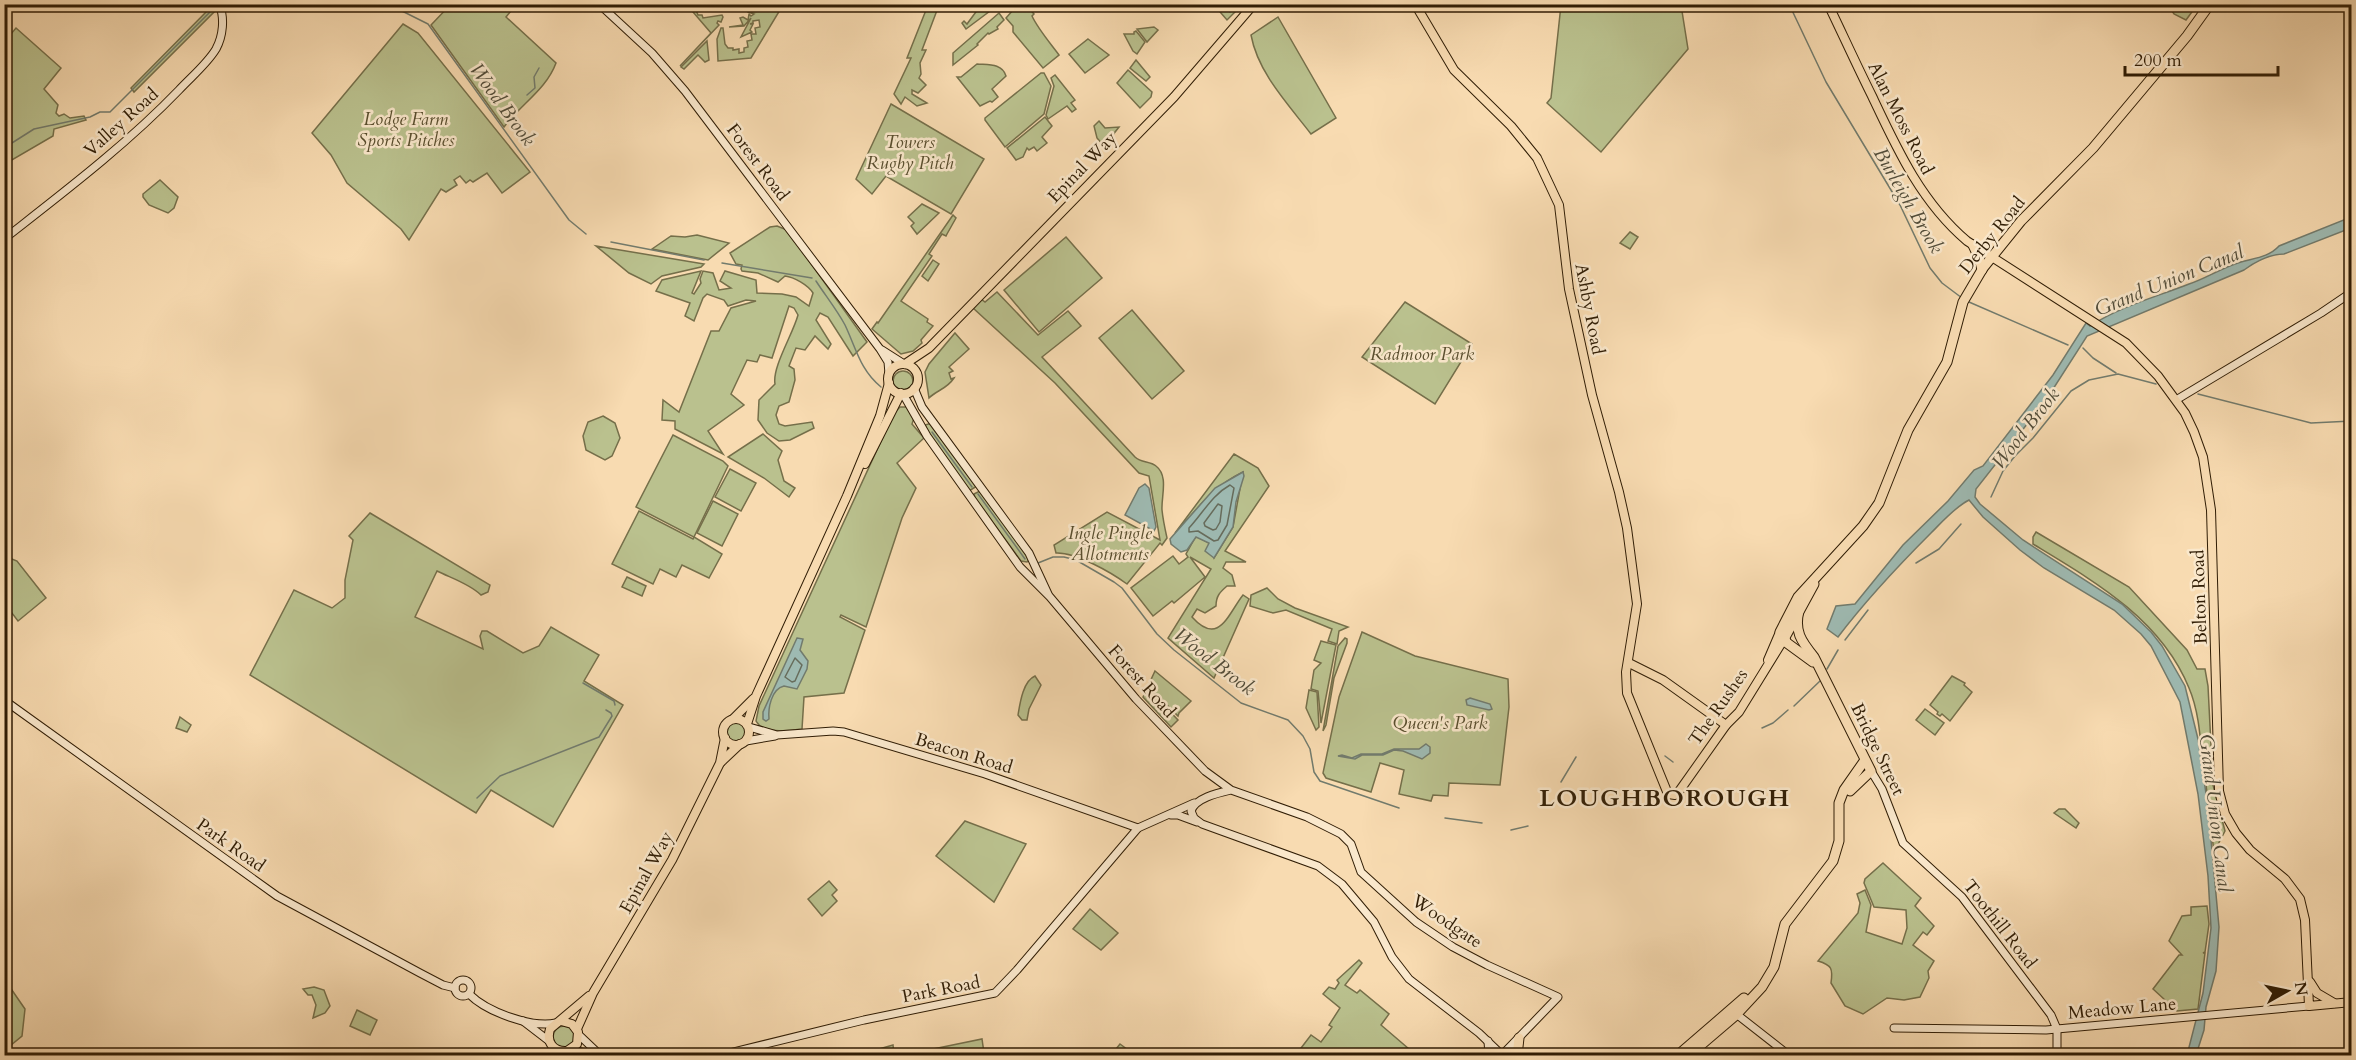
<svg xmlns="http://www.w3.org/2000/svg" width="2356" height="1060" font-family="Cardo,serif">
<rect width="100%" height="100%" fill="#f8dbb1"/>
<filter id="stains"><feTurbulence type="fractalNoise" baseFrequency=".00333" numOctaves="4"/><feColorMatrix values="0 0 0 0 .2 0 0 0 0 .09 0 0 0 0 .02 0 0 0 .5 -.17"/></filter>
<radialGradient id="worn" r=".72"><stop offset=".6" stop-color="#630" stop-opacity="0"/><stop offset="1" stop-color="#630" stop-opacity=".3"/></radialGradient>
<g fill="#bac18e" stroke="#756f4a" stroke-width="1.5">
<path d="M451,4L514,5L515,6L506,17L556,63C546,90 521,104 504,127L431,25Z"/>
<polygon points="207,5 215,5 217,9 134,92 131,88 208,10"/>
<polygon points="687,5 694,5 698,15 702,15 703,18 722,15 723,17 721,22 718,21 717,23 719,25 680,66 711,33"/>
<polygon points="769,5 783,5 751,58 718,61 717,39 721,28 723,28 725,44 728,48 733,48 733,50 739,49 739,53 744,52 744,48 748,47 747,41 752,40 751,34 756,34 755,28 760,27 759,20 753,21 753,23 750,24 753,24 750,30 752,32 741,37 751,18 744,26 729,27 743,25 740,18 743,17 748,20 749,14 751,16 754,14 748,12 751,7 752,12 769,10"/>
<polygon points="928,5 939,5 922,50 926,50 920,63 921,74 919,78 926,85 918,93 912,90 912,94 927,103 917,106 905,97 901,104 894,94 911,58 907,58"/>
<polygon points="981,5 998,5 966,29 962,23 964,21 967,24"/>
<path d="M1011,5H1026L1034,14L1032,16C1038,29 1051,44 1059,55L1043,68L1013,32V26L1006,18L1014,9Z"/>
<polygon points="1214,5 1242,5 1227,20"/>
<polygon points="1561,5 1681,5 1688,49 1601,152 1547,103 1551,98"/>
<polygon points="2168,5 2197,5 2186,20 2174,14"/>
<polygon points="999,13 1004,20 997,27 998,29 989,34 988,33 977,44 978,45 953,65 953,53"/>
<path d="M1278,17L1336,118L1311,134C1288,104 1258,73 1251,35Z"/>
<polygon points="403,24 418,33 530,172 502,193 487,173 473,182 470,180 466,183 460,176 454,180 457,185 446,192 441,189 409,240 401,229 347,183 331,155 312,133"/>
<polygon points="1154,27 1158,30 1147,42 1137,29"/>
<polygon points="16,28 61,68 44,89 58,105 56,113 59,116 64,114 70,118 84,116 86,120 54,129 53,136 5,164 5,41"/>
<polygon points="1136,31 1145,42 1137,54 1133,51 1124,34 1134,34 1134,32"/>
<polygon points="1088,39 1109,55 1085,73 1069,54"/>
<polygon points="707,41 709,60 705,62 698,55 684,69 681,67"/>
<polygon points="1136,60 1150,77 1146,81 1130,68"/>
<path d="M977,64C988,65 1002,63 1006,76L992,89L998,97L992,102L990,101L980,106L957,77H961Z"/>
<polygon points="1128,70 1152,92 1151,97 1140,108 1117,83"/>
<polygon points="1041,73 1044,73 1051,86 1044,114 1005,147 985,120 985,118"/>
<polygon points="1055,75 1075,100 1071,103 1076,109 1072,112 1067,106 1048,119 1046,115 1054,86 1051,78"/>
<polygon points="891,104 984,159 951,214 886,176 872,194 856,179"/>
<polygon points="1045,117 1052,126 1042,137 1047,143 1037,151 1034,147 1029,150 1027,148 1023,157 1016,160 1007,148"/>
<polygon points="1099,121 1105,128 1119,127 1104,146 1097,138 1094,126"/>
<polygon points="160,180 178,197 174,208 168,213 149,205 143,197 143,194"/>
<polygon points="922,204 939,213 917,234 911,226 914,223 908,217"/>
<polygon points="953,215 956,218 947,234 946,236 942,234 929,254 932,256 901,301 928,319 927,322 933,326 921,340 922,343 913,351 901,354 872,329 877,322 878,323"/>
<path d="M777,226L787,230L867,342L853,356L828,317L820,313L816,320L831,344L828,349L815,336L805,350L796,348L789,366L794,369L795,380L789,402L779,406L776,415L779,424L785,426L812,422L814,428L790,440L779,441L767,433L758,420L759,400L775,384C772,367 793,334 798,315L794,308L789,306L772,358L760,355L757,362L747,360L731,394L744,405L708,431L723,454L675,429V421L662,420L663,400L679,412L711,331H719L731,308L756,301L746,300L728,306L724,300L707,294L703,298L694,321L685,316L690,303L656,291L662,280L701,271L692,293L694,294L701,283L700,279L703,271L713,273L719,290L731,288L720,281L725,271L756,280L757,293L782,294L796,297L809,306L813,293C808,285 794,277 785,276L778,282L758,273L742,271L741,269L742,265L736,264L730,253L770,227Z"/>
<polygon points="1630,232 1638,237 1630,249 1620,243"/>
<polygon points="697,235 729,243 708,260 652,249 671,236 685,237"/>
<polygon points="1066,237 1102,278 1039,332 1004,290"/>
<polygon points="596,246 704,264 701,267 662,276 651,284 629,273"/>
<polygon points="933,260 939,264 928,281 922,276"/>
<path d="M997,292L1038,335L1068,311L1081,326L1042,357L1135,457C1141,463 1150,461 1156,466C1169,476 1161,497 1162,510C1163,520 1165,529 1167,538L1162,545L1160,543L1127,584C1112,573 1076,552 1056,553L1054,545L1107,512L1160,540L1149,476L1139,473L1055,383L973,308L981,299L985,302Z"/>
<polygon points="1405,302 1472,344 1435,404 1362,357"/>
<polygon points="1132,310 1184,371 1152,399 1099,338"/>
<path d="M955,333L969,349L949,367L953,371L949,373L951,379L954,378C947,389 937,390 929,398L925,372L929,364Z"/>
<circle cx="903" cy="381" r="10"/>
<path d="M900,407H907L914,418L912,424L924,438L897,463L916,488L902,518L866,627L841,615L840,617L865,630L844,693L804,697L802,729C788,730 764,735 756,721L759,706L894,413Z"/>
<polygon points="603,416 615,423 620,438 612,456 605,460 586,450 583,436 588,422"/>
<polygon points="932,423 977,486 969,491 932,440 925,425"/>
<polygon points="763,434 782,451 778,460 784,481 795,488 789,497 764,478 728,457"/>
<polygon points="673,435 723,461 728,466 694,537 722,554 709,578 682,565 676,577 660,569 653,584 612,564 639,511 693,539 694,537 636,507"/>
<path d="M1234,454L1258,468L1269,486L1225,551L1246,562H1226L1223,568L1232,575L1235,586H1227C1220,592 1216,596 1216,606L1205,613L1197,609L1192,617C1219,647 1228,614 1243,595L1249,599L1214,678L1168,638L1211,569L1190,557L1205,577L1174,603L1172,601L1153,616L1131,588L1173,556L1179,564L1188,557L1186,554L1196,536L1209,543L1214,558L1233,527L1243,472C1209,489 1200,507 1175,533Z"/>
<polygon points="730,469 756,483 741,511 715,497"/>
<polygon points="980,491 1026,552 1029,560 1027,562 1021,561 975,498 974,494"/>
<polygon points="713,501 738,514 722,546 697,533"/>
<path d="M370,513L490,585L488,592L481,595C470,584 451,578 437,571L415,617L483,649L480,636L482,631H487L523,653L539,646L551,627L599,655L584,681L623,705L553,827L491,790L476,813L250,675L294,590L332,608L345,598V580L353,540L349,536Z"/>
<path d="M2036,532L2129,587L2187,650L2197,669H2205L2208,686L2213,785L2225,831L2214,852C2210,820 2207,788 2202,756C2200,733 2198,709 2189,688C2161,619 2094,581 2033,544V537Z"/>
<polygon points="7,557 17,561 46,598 18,621 5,604 5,559"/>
<polygon points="627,577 646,586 642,596 622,587"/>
<polygon points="1267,588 1278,599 1295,608 1348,627 1339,631 1337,644 1328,641 1332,629 1286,610 1273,613 1250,606 1251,595"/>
<polygon points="1362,632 1415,656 1508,679 1509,707 1500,785 1449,783 1448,796 1433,795 1431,801 1399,794 1404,770 1380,763 1371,792 1326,778 1323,773 1339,697"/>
<polygon points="1345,638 1347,639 1347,643 1334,678 1326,725 1323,731 1338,646"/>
<polygon points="1321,641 1336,645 1321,723 1318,691 1311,689 1314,670 1321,663 1314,660"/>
<polygon points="1155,671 1191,701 1179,713 1178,716 1148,686"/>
<path d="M1035,676L1041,685L1029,709L1027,720H1022L1018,715C1020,703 1023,681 1035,676Z"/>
<polygon points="1952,676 1965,683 1964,685 1972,692 1950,721 1942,714 1940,716 1937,714 1938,712 1930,705"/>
<polygon points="1147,688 1178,720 1171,727 1143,697"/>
<polygon points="1309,690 1317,692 1319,727 1316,730 1306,708"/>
<polygon points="1925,709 1944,723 1935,735 1916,720"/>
<polygon points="180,717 191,725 187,732 176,728"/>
<circle cx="737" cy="732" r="10"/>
<polygon points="2059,809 2065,809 2079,823 2076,828 2054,813"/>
<polygon points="965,821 1026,844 994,902 936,856"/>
<path d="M1883,863L1921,898L1915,906L1934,926L1927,935L1923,932L1913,945L1934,961L1928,971L1929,978L1920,997L1904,1000L1887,998L1863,1014L1845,1006L1831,983C1833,969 1832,965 1818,961L1858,913L1860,903L1857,894L1865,890L1871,905L1866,932L1902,944L1907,928L1906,910L1874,907L1864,883L1865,879Z"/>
<polygon points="829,881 837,890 832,895 837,901 822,916 808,899"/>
<polygon points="2207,906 2209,924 2205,952 2203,953 2205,953 2198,1009 2177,1011 2153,989 2179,955 2182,955 2169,941 2182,916 2191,915 2191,907"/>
<polygon points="1090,909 1118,933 1101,950 1073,929"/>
<polygon points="1359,960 1362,963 1345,985 1357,993 1360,990 1389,1014 1381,1025 1416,1055 1301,1055 1298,1052 1311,1035 1321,1042 1332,1027 1329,1025 1340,1008 1323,994 1329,987 1335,989 1339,983 1337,980"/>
<polygon points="5,980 25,1009 22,1036 5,1050"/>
<polygon points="314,987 324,990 330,1006 325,1013 313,1018 316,1005 312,995 308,995 303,989"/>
<polygon points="357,1010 377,1020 370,1035 350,1026"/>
<circle cx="564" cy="1037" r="11"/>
<polygon points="982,1039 984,1053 981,1055 937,1055 933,1049"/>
<polygon points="1120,1044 1135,1055 1111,1055"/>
<polygon points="893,1045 894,1055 858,1055"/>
</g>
<g fill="#9ebab2" stroke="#727b6d" stroke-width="1.5">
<path d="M2351,217V228L2284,254C2270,254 2255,262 2244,270L2087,336L2046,400L1976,489L1975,497L1980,504L2023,540L2122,604L2151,632L2162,646L2185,686L2198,739L2208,807L2219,927L2216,971L2206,1007L2204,1030L2196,1055H2187L2203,993L2211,928L2208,876L2198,794L2180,702L2151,646L2141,634L2114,610L2044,568L2020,550L1983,517L1969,500C1955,507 1942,522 1931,533C1898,566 1866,600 1838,637L1827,629L1836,606L1855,604L1903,545L1948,501L1974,470L1983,466L2053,375L2086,323L2090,326C2121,306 2156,297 2189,284C2207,278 2223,267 2241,262C2255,258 2269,257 2279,246Z"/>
<polygon points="1243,472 1244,476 1236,502 1233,527 1214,558 1205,551 1209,543 1196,537 1187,550 1181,552 1171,544 1170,539 1215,488"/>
<polygon points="1145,484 1149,488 1156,527 1154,531 1125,515 1139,488"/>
<path d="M797,638L803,639L800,650L808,661L807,669L797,689L784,686C771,689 768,709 769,719L766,721L763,719V712Z"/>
<polygon points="1470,698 1490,704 1492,709 1489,710 1467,705 1466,700"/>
<polygon points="1426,744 1430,747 1430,753 1422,759 1403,751 1394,750 1383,755 1362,755 1355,759 1338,756 1342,755 1352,758 1361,754 1382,754 1394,749 1419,749"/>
</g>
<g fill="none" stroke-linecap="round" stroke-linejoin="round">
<g stroke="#676c5c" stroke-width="1.5">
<path d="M1230,485L1234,488L1227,525L1218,540L1214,541L1198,531L1189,532V528C1203,513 1212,495 1230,485Z"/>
<polygon points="1218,504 1222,506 1220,522 1216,529 1213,530 1205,526 1204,523"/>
<polygon points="795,658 802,665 795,681 792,682 785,677"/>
</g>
<g stroke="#727b6d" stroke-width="1.5">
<polyline points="210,4 213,9 217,5"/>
<polyline points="388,4 428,24 569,220 586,234"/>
<polyline points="1789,4 1826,82 1900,205 1930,268 1942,283 1962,298"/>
<polyline points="1230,12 1234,4"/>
<polyline points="527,95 535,88 534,77 539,68"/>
<polyline points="4,148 34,129 90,117 100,112 110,112 213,9"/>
<polyline points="611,242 704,260"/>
<polyline points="722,263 812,278"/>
<path d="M816,281C825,295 837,310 845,325C856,348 860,370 881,387"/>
<polyline points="1969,302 2068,345"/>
<polyline points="2083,348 2093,358 2116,373"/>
<polyline points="2198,394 2311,423 2352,421"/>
<polyline points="932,432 972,487"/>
<polyline points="978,494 1025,559"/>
<polyline points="1991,497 2003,471 2015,456 2033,438 2071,391 2089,380 2118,374 2156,384"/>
<polyline points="1038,563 1053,557 1064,557 1076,560 1114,582 1122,588 1157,634 1174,650 1241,703 1288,720 1303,736 1310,749 1314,772 1320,781 1399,808"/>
<polyline points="1916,563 1939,549 1961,524"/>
<polyline points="1845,640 1868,610"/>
<polyline points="1827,669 1838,650"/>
<polyline points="583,683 614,701 615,705"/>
<polyline points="1794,706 1820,681"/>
<polyline points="1762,728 1773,723 1788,710"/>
<polyline points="1665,756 1673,762"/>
<polyline points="1561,782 1576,757"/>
<polyline points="477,798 500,776 599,737 612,716 611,713 606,710"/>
<polyline points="1445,818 1482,823"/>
<polyline points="1511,830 1528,826"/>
</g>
<g stroke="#301d05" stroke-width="9">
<g id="secondary">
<polyline points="599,4 652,53 685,91 880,349 888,362 889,374"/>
<path d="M4,239C64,192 126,145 179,90C191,77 207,64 216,49C223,36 225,18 219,4"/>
<polyline points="882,350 904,364"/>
<polyline points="914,388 922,407 1029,553 1048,594"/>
<path d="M903,394L927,436L1020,567L1050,597L1136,699L1205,771L1231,790L1307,817L1341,834L1351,844L1361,872L1416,922L1453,947L1487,965L1558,997L1502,1055L1479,1033L1409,979L1392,957L1374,922L1342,884L1318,866L1202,824L1194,818L1191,811C1195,798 1218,793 1231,790"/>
<polyline points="2176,400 2321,313 2352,292"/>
<polyline points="4,700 277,896 420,973 443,985 455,988"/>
<polyline points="749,727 777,735 833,731 844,732 985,774 1138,828"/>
<polyline points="746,741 775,736"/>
<polyline points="1871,771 1882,789 1903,843 1962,897 2051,1015 2057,1029 2057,1056"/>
<polyline points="1171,815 1178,815 1197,822"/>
<circle cx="463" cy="988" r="8"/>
<path d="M469,994C487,1012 531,1028 556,1023"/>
<polyline points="1735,1013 1790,1056"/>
<polyline points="523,1021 549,1041"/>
<polyline points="1894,1028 2046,1030 2309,1006"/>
<polyline points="579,1035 599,1054"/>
<polyline points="1488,1041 1489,1056"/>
<polyline points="571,1050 601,1056"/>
<polyline points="717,1056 864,1020 995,993 1017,970 1138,828 1194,803"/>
</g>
</g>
<g stroke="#301d05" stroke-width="10">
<g id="primary">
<polyline points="1415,4 1454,70 1511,126 1537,158 1559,205 1569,289 1592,395 1619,492 1627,528 1637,604 1626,672 1627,693 1668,794 1675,795 1680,790 1726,725 1739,712 1784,639"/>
<path d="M1828,4C1843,35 1857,66 1872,96C1897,149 1921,202 1967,241L2126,343L2158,376L2185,413L2194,432L2203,457L2211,510L2219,791L2225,814L2236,833L2250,850L2285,879L2300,899L2305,920L2309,1006L2352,1002"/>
<polyline points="905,364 929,348 1174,97 1254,4"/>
<circle cx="903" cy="379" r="15"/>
<polyline points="865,464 901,393"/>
<polyline points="1768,660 1780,632"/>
<polyline points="1629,663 1663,680 1726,725"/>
<circle cx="736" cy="732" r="13"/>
<polyline points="733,719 753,699"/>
<polyline points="747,724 756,696 847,496 880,416 889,383"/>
<polyline points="721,762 740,744"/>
<polyline points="2310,982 2317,993 2334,1003"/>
<path d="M561,1021L572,1024L578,1032L577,1044L567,1051C553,1052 546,1042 550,1029L589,996"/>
<polyline points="577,1029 593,993 672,860 720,763 725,738"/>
</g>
</g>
<g stroke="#301d05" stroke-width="11">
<g id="highway">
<polyline points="1973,245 1979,258 1982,270"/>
<path d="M1799,611C1794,631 1801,641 1814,657L1871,771L1850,791"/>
<polyline points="1780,632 1798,597 1863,526 1879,503 1908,430 1947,362 1963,302 1983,268 2021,221 2093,148 2187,36 2210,4"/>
<polyline points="1782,634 1787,643 1813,662"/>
<polyline points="1784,639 1814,584"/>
<polyline points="1502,1056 1503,1056"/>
<polyline points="1517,1056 1519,1038"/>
<polyline points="1677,1056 1744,998"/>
<polyline points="1688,1056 1736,1015 1762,987 1774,967 1785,924 1833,861 1839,841 1839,803 1844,790 1865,760"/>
</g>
</g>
<use href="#secondary" stroke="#fae8cc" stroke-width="7"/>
<use href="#primary" stroke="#f8dbb1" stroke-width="8"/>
<use href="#highway" stroke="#f8dbb1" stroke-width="9"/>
</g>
<g text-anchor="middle" stroke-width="5" stroke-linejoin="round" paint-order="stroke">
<g font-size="18" fill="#301d05" stroke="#fae8cc">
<text transform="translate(1901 118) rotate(63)" y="6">Alan Moss Road</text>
<text transform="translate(121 122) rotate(-42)" y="6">Valley Road</text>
<text transform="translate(758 162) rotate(53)" y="6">Forest Road</text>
<text transform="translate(1082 167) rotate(-46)" y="6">Epinal Way</text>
<text transform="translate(1992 235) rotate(-51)" y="6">Derby Road</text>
<text transform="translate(1590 309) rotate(79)" y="6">Ashby Road</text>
<text transform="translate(2199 597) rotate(-92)" y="6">Belton Road</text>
<text transform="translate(1142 681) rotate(48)" y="6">Forest Road</text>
<text transform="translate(1718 707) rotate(-55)" y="6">The Rushes</text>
<text transform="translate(1878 749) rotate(64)" y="6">Bridge Street</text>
<text transform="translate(964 753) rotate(17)" y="6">Beacon Road</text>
<text transform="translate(231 845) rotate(35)" y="6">Park Road</text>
<text transform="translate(646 872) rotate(-61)" y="6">Epinal Way</text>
<text transform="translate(1447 921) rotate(34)" y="6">Woodgate</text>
<text transform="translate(2000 924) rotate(52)" y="6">Toothill Road</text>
<text transform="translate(941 989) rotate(-11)" y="6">Park Road</text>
<text transform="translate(2122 1008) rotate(-5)" y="6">Meadow Lane</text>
</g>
<g font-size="18" font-style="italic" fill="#594e2e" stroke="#fae8cc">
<text x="406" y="125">Lodge Farm<tspan x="406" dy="21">Sports Pitches</tspan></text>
<text x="910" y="148">Towers<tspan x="910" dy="21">Rugby Pitch</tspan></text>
<text x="1422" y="360">Radmoor Park</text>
<text x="1110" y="539">Ingle Pingle<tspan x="1110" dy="21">Allotments</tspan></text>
<text x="1440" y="729">Queen's Park</text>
</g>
<g font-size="20" font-style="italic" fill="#514c39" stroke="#fae8cc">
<text transform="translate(503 104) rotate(54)" y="7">Wood Brook</text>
<text transform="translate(1909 200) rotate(60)" y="7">Burleigh Brook</text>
<text transform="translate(2169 280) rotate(-22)" y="7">Grand Union Canal</text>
<text transform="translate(2025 428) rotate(-52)" y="7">Wood Brook</text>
<text transform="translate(1215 661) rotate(38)" y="7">Wood Brook</text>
<text transform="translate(2216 813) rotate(83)" y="7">Grand Union Canal</text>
</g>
<g font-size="24" font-weight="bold" letter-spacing="1.5" fill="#301d05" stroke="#fae8cc">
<text x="1665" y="806">LOUGHBOROUGH</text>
</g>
</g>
<rect width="2356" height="1060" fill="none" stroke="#f8dbb1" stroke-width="24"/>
<rect x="6" y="6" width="2344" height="1048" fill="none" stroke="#301d05" stroke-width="3"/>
<rect x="12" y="12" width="2332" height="1036" fill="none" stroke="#301d05" stroke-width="1.5"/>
<g transform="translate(2287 991) rotate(81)" stroke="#fae8cc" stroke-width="4.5" paint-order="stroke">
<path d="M0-4.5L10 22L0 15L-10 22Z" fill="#301d05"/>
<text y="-9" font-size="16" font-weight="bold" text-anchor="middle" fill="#301d05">N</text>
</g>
<path d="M2125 66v9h153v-9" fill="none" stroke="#301d05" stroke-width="3"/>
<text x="2134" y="66" font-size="18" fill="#301d05" stroke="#fae8cc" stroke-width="4.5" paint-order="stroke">200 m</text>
<rect width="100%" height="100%" filter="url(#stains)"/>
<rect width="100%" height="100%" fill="url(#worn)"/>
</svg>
